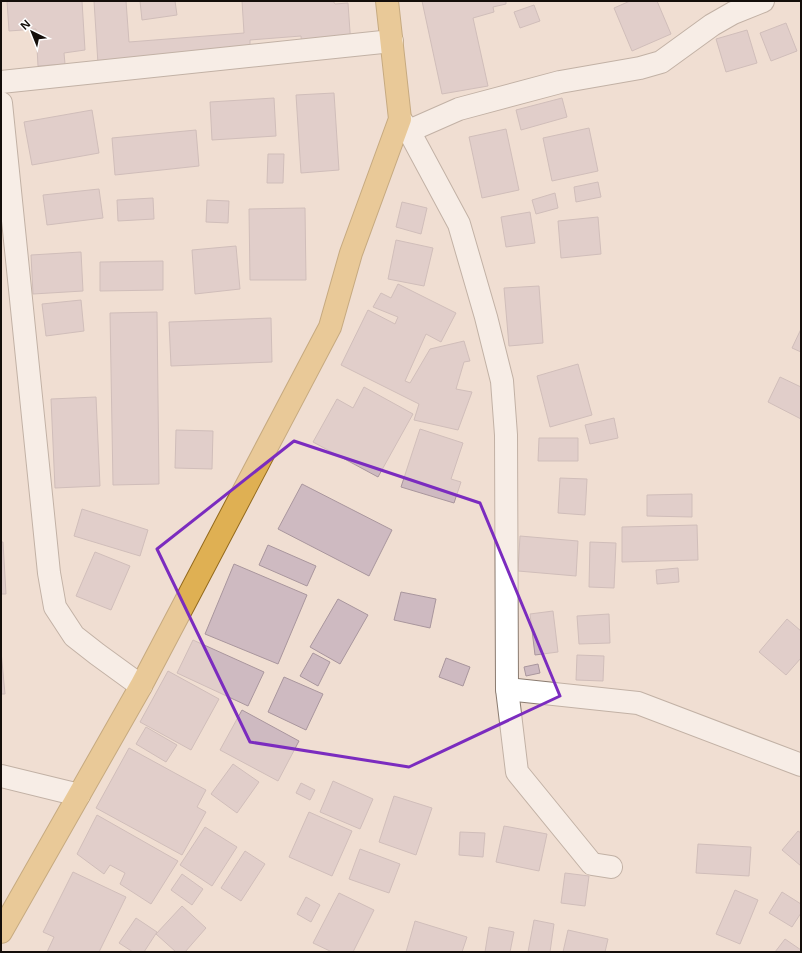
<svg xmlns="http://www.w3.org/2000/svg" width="802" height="953" font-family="'Noto Sans',sans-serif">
<rect width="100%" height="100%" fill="#f0ded2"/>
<g fill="#cebac1" stroke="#a9969d">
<polygon points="7,1 82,1 85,50 64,53 65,64 38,66 36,29 9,31"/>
<polygon points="94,1 126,1 129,42 244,33 242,1 333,1 335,4 348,3 351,46 302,50 301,36 250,40 250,51 98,64"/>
<polygon points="140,1 175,1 177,15 142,20"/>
<polygon points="422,1 506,1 506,4 493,7 494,12 473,18 488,86 442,94"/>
<polygon points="630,1 657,1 671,34 632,51 614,8"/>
<polygon points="534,5 540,21 520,28 514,12"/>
<polygon points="786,23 797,51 771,61 760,33"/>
<polygon points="747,30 757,63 726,72 716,39"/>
<polygon points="334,93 339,170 301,173 296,95"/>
<polygon points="274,98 276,136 212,140 210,102"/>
<polygon points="562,98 567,117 521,130 516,110"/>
<polygon points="92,110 99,153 32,165 24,122"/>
<polygon points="589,128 598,171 552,181 543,138"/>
<polygon points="506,129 519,190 482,198 469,137"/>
<polygon points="196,130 199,166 115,175 112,138"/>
<polygon points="268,154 284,154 283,183 267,183"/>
<polygon points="598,182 601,197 576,202 574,187"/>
<polygon points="99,189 103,218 47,225 43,195"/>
<polygon points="555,193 558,208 536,214 532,200"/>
<polygon points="153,198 154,219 118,221 117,200"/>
<polygon points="207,200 229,201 228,223 206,222"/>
<polygon points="402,202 427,208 421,234 396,227"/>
<polygon points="305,208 306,280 250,280 249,209"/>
<polygon points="530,212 535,243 506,247 501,217"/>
<polygon points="598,217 601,254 561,258 558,221"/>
<polygon points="396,240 433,248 424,286 388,279"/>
<polygon points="236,246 240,289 195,294 192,250"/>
<polygon points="81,252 83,291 33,294 31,255"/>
<polygon points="163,261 163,290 100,291 100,262"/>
<polygon points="398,284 456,313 441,342 426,334 405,381 410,383 430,349 464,341 470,361 464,362 456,389 472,392 458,430 414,420 419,404 341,365 368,310 395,324 398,317 373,307 381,293 391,298"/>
<polygon points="539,286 543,343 509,346 504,288"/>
<polygon points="81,300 84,331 46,336 42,304"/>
<polygon points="157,312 159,484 113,485 110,313"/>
<polygon points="271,318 272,362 171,366 169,322"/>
<polygon points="801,329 801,352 792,348"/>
<polygon points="578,364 592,415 550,427 537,376"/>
<polygon points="780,377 801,387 801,419 768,402"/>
<polygon points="364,387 413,414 378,477 313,442 337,399 353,408"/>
<polygon points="96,397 100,486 55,488 51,399"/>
<polygon points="614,418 618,438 590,444 585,425"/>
<polygon points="420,429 463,443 451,479 461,482 454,503 401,487"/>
<polygon points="176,430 213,431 212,469 175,468"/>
<polygon points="539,438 578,438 578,461 538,461"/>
<polygon points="560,478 587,479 585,515 558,513"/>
<polygon points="302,484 392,530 369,576 278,529"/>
<polygon points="692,494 692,517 647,516 647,495"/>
<polygon points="82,509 148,530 140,556 74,536"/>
<polygon points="697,525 698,560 622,562 622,527"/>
<polygon points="520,536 578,541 576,576 518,571"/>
<polygon points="1,542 3,542 6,594 1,594"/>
<polygon points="590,542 616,543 614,588 589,587"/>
<polygon points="268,545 316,566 307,586 259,565"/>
<polygon points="95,552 130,566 111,610 76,596"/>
<polygon points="234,564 307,595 278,664 205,634"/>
<polygon points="678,568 679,582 657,584 656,570"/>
<polygon points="401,592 436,599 430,628 394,620"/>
<polygon points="338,599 368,615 340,664 310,647"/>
<polygon points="553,611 558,652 535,655 530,614"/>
<polygon points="609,614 610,643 579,644 577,616"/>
<polygon points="787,619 801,631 801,658 786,675 759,652"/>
<polygon points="193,640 264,672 248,706 177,673"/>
<polygon points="1,651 5,694 1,694"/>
<polygon points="313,653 330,662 318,686 300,676"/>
<polygon points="577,655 604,656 603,681 576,680"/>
<polygon points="446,658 470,667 463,686 439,677"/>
<polygon points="538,664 540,673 526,676 524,667"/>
<polygon points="168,671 219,699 191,750 140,722"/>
<polygon points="284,677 323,694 306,730 268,712"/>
<polygon points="242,710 299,741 278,781 220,750"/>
<polygon points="146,727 177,745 166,762 136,744"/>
<polygon points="129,748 206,790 197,807 206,812 182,855 96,808"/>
<polygon points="233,764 259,782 237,813 211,794"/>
<polygon points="333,781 373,799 360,829 320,812"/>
<polygon points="301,783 315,790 310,800 296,793"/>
<polygon points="394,796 432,808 416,855 379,842"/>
<polygon points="309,812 352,831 332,876 289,857"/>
<polygon points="97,815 178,861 151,904 120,884 125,873 110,865 104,874 77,854"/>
<polygon points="504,826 547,834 539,871 496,862"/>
<polygon points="205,827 237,847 212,886 180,865"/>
<polygon points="798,831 801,833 801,866 782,850"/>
<polygon points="460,832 485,833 483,857 459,855"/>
<polygon points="698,844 751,847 749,876 696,873"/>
<polygon points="360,849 400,864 389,893 349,879"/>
<polygon points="245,851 265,864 241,901 221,888"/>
<polygon points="73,872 126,897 99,952 47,952 54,937 43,932"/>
<polygon points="565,873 589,876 585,906 561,903"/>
<polygon points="182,874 203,889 192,905 171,890"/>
<polygon points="735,890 758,900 740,944 716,934"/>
<polygon points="782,892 801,904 801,913 792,927 769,913"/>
<polygon points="339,893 374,910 353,952 332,952 313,943"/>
<polygon points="306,897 320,905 311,922 297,914"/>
<polygon points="182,906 206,928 185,952 176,952 156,934"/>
<polygon points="136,918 157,932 144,952 133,952 119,943"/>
<polygon points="534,920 554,924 550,952 528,952"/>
<polygon points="415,921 467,937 462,952 406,952"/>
<polygon points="489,927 514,932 510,952 485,952"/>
<polygon points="568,930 608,939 605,952 563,952"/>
<polygon points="785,939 801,950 801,952 775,952"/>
</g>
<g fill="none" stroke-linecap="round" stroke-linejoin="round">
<g stroke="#8a7b70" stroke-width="24">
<g id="minor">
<polyline points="1,82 392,41"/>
<polyline points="1,103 49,573 55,607 74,636 97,654 141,686"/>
<polyline points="400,119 409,131 459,224 486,317 502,381 506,435 507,689 517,772 592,864 611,867"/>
<polyline points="409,131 459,109 560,82 640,68 661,62 712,25 733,13 763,1"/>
<polyline points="507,689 638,703 801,765"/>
<polyline points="1,776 79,795"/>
</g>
</g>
<g stroke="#936a1e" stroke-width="24">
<polyline id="trunk" points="1,932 141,686 330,327 351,253 400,119 387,1"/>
</g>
<use href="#minor" stroke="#fff" stroke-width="22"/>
<use href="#trunk" stroke="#dfb053" stroke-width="22"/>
</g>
<path d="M0 0H802V953H0ZM294,441L480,503L560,696L409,767L250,742L157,549Z" fill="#f0ded2" fill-opacity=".55" fill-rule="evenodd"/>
<path fill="none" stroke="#7b2cbf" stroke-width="3" stroke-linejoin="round" d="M294,441L480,503L560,696L409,767L250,742L157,549Z"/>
<rect width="802" height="953" fill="none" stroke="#140e0a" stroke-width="4"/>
<g transform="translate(32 32) rotate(317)" stroke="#ffffff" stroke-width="3" paint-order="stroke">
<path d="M0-3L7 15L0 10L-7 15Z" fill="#140e0a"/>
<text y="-6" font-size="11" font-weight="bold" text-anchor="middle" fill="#140e0a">N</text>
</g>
</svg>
